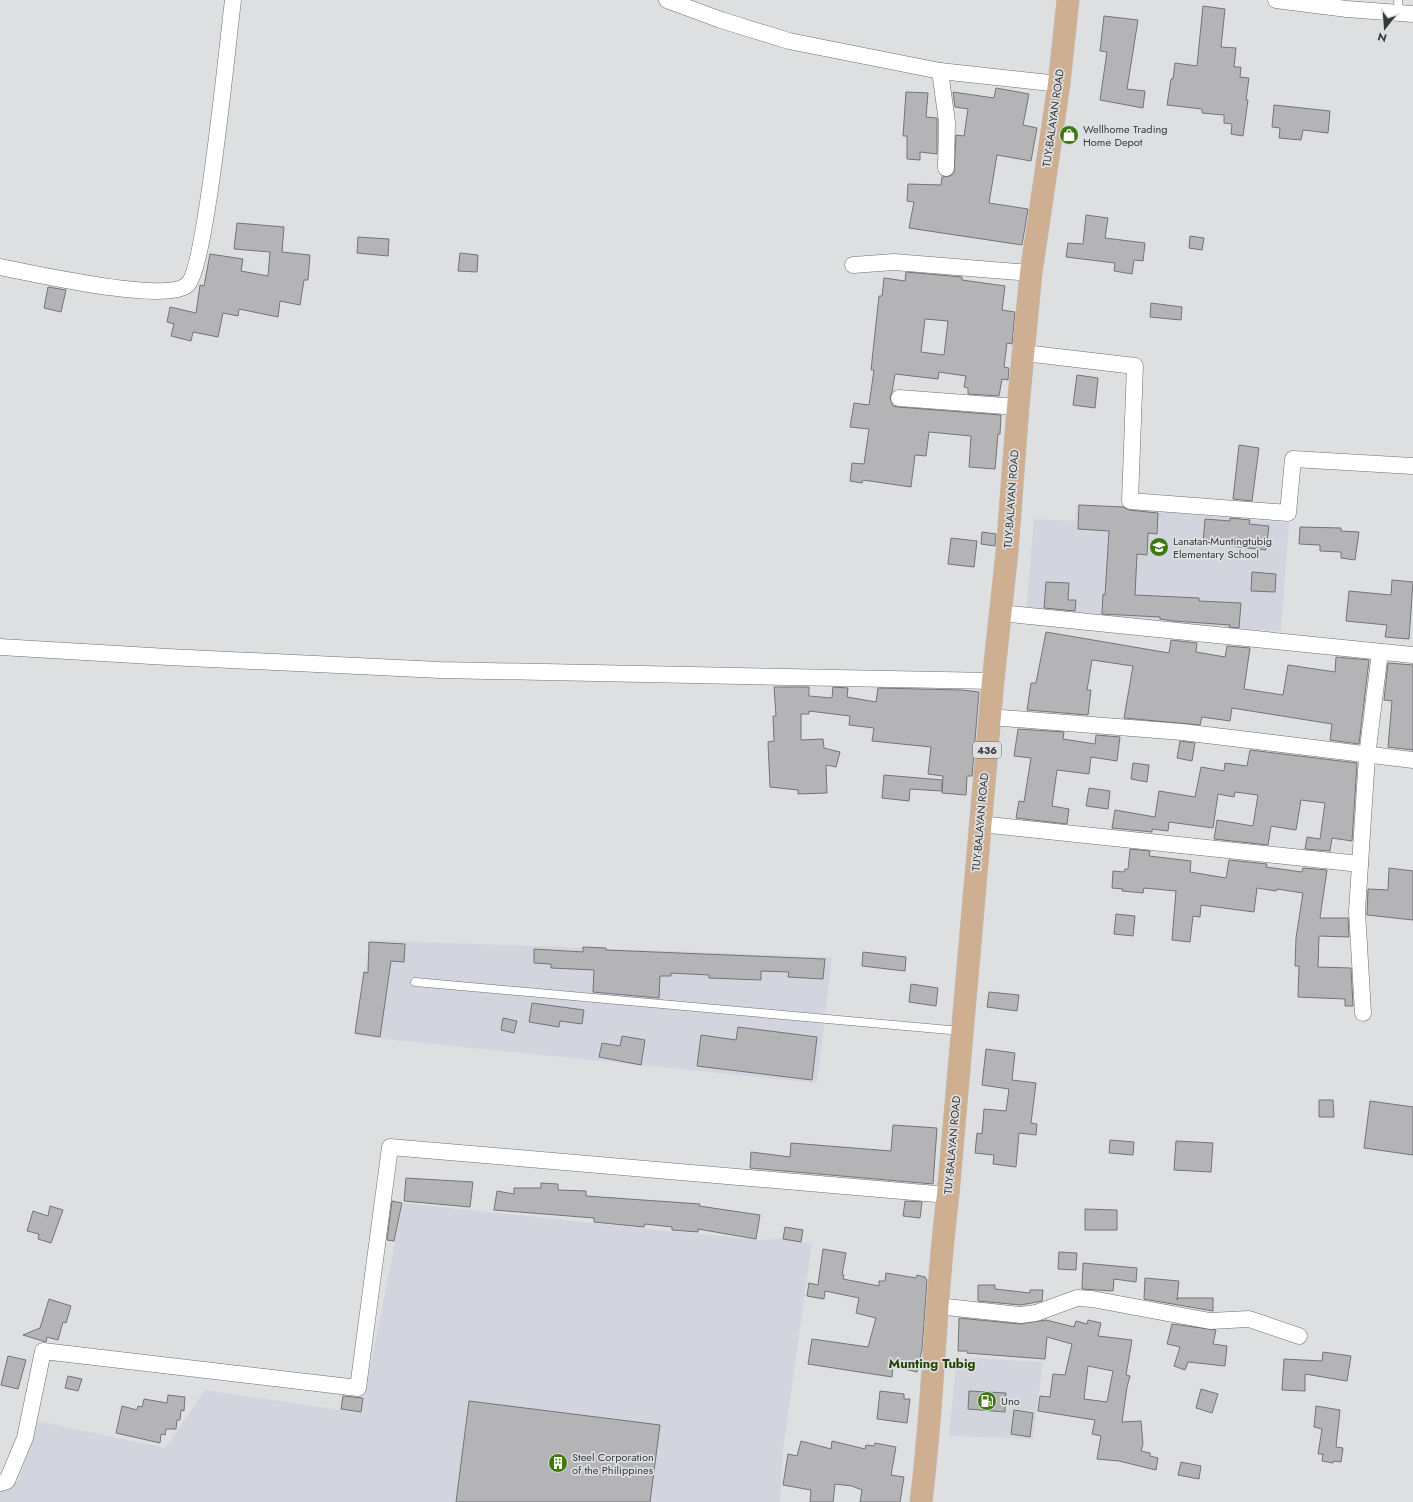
<svg xmlns="http://www.w3.org/2000/svg" width="1413" height="1502" font-family="Jost,sans-serif">
<rect width="100%" height="100%" fill="#dedfe1"/>
<g fill="#d2d5de">
<polygon points="1077,504 1289,523 1281,631 1026,614 1034,519 1075,521"/>
<polygon points="370,940 832,957 817,1083 356,1036"/>
<polygon points="403,1203 757,1240 779,1239 812,1243 783,1450 780,1502 0,1502 0,1489 18,1482 38,1421 165,1448 205,1390 361,1413"/>
<polygon points="957,1357 1043,1362 1033,1439 949,1436"/>
</g>
<g fill="#b4b4b6" stroke="#747476" fill-rule="evenodd">
<polygon points="1203,6 1225,9 1221,47 1236,48 1234,67 1241,67 1240,77 1249,78 1246,100 1248,100 1243,136 1231,134 1232,124 1224,123 1224,115 1202,113 1202,109 1167,105 1171,79 1173,79 1175,63 1197,66"/>
<polygon points="1104,16 1138,20 1127,89 1145,91 1143,108 1100,100 1107,52 1100,51"/>
<polygon points="996,88 1029,94 1023,125 1037,128 1031,161 997,155 989,203 1028,209 1022,245 909,228 914,202 907,201 908,184 941,185 942,177 950,176 954,173 956,135 964,136 968,109 955,107 953,92 994,98"/>
<polygon points="906,92 928,93 926,117 937,118 937,154 920,152 920,160 907,159 907,136 903,136"/>
<polygon points="1274,105 1330,111 1328,133 1303,130 1301,140 1279,138 1280,128 1272,127"/>
<polygon points="1086,215 1108,218 1105,238 1145,243 1143,261 1134,260 1132,274 1114,271 1115,263 1066,257 1068,243 1083,244"/>
<polygon points="237,223 284,227 282,252 310,255 308,280 304,280 300,305 280,301 278,317 239,309 238,316 223,313 218,337 193,332 191,341 171,336 174,324 167,322 170,307 196,313 200,285 204,286 210,254 243,259 241,271 268,276 270,252 234,249"/>
<polygon points="1190,236 1204,238 1202,250 1189,248"/>
<polygon points="358,237 389,239 388,256 357,253"/>
<polygon points="460,253 478,255 477,272 458,271"/>
<path d="M906,272L962,277V280L1005,286L1002,310L1015,312L1012,344L1007,343L1004,367L1009,368L1008,380L1002,379L999,396L968,394V388L964,387L966,376L939,372L938,379L895,374L892,392L890,398L893,406L898,407L1001,415L1000,434H998L995,469L969,467L971,436L929,432L926,456L915,455L911,487L863,480L862,483L850,481L852,463L864,464L869,429L850,427L854,403L869,405L874,370H871L879,296H882L884,278L905,281ZM925,319L948,321L944,355L921,352Z"/>
<polygon points="48,287 66,290 61,312 44,308"/>
<polygon points="1151,303 1182,307 1181,320 1150,317"/>
<polygon points="1077,375 1098,378 1095,408 1073,405"/>
<polygon points="1239,445 1259,448 1252,501 1233,499"/>
<polygon points="1079,505 1123,507 1129,510 1158,513 1157,534 1148,533 1147,555 1137,554 1135,595 1199,598 1199,601 1241,603 1239,628 1229,627 1230,625 1174,621 1160,619 1160,617 1102,614 1103,594 1105,595 1109,531 1078,529"/>
<polygon points="1230,518 1250,520 1249,524 1269,526 1266,550 1203,543 1205,519 1230,521"/>
<polygon points="1300,527 1341,528 1341,531 1359,532 1355,560 1341,558 1341,552 1320,551 1320,545 1299,544"/>
<polygon points="982,532 996,534 995,546 981,544"/>
<polygon points="951,538 977,541 974,567 948,564"/>
<polygon points="1252,572 1276,574 1275,592 1251,591"/>
<polygon points="1392,580 1413,582 1409,639 1385,637 1387,625 1346,621 1349,591 1391,595"/>
<polygon points="1046,582 1069,583 1068,600 1076,600 1075,611 1044,608"/>
<polygon points="1046,632 1169,653 1171,640 1197,643 1196,652 1225,657 1227,646 1250,648 1244,689 1283,695 1288,665 1335,672 1336,657 1369,660 1359,744 1330,740 1332,724 1232,708 1230,721 1202,717 1200,725 1124,718 1133,666 1092,660 1087,690 1091,690 1088,715 1027,710 1031,683 1036,683"/>
<polygon points="1388,663 1413,665 1413,750 1388,747 1392,701 1384,700"/>
<polygon points="774,687 809,687 809,696 832,698 833,687 848,688 847,697 876,702 878,688 962,690 979,692 972,776 967,776 966,795 942,793 943,776 928,774 931,747 872,741 874,728 849,725 850,716 809,711 809,714 801,714 801,740 823,739 824,748 840,752 836,767 826,765 827,793 798,794 798,790 770,787 768,742 774,741 773,716 776,716"/>
<polygon points="1018,729 1064,732 1063,739 1095,744 1096,735 1120,737 1117,761 1091,757 1089,774 1057,770 1052,806 1069,809 1067,824 1016,818 1019,801 1024,802 1031,758 1014,756"/>
<polygon points="1180,741 1195,743 1192,761 1177,758"/>
<polygon points="1250,750 1357,763 1352,841 1332,838 1330,851 1305,849 1307,837 1320,839 1325,803 1301,800 1296,830 1271,826 1268,845 1214,839 1217,820 1253,826 1258,795 1235,792 1234,797 1218,794 1213,828 1169,822 1168,831 1152,829 1152,832 1112,828 1115,810 1155,817 1159,791 1195,797 1201,767 1224,771 1225,763 1247,766"/>
<polygon points="1133,763 1149,765 1147,782 1131,779"/>
<polygon points="884,775 942,780 942,791 910,789 909,801 882,798"/>
<polygon points="1089,788 1110,791 1108,809 1086,806"/>
<polygon points="1130,849 1150,851 1149,856 1191,861 1190,872 1226,878 1229,860 1267,864 1266,867 1302,872 1303,868 1327,870 1320,918 1348,918 1349,937 1319,936 1318,967 1351,968 1353,1006 1345,1006 1345,999 1298,997 1299,966 1295,966 1296,938 1303,893 1277,889 1276,891 1257,888 1254,912 1201,905 1200,917 1193,916 1190,942 1172,940 1176,891 1144,888 1143,893 1122,891 1123,889 1112,888 1113,871 1124,872 1125,869 1128,869"/>
<polygon points="1389,868 1413,871 1413,920 1367,915 1368,889 1388,890"/>
<polygon points="1116,914 1135,916 1133,936 1114,934"/>
<polygon points="369,942 405,944 404,962 391,961 380,1037 355,1033 364,972 368,973"/>
<polygon points="583,947 606,948 606,950 825,959 823,979 788,977 789,972 761,971 761,980 709,978 709,975 671,973 671,976 660,976 659,998 593,992 594,970 551,968 551,964 534,963 534,949 583,952"/>
<polygon points="863,952 906,957 905,971 862,966"/>
<polygon points="911,984 938,988 936,1006 909,1002"/>
<polygon points="989,992 1019,995 1017,1011 987,1007"/>
<polygon points="532,1003 584,1010 582,1024 560,1021 559,1027 529,1022"/>
<polygon points="503,1018 517,1021 514,1033 501,1030"/>
<polygon points="738,1027 817,1037 812,1080 697,1066 701,1035 736,1040"/>
<polygon points="622,1036 645,1040 641,1065 599,1057 602,1043 620,1046"/>
<polygon points="986,1049 1015,1053 1012,1080 1036,1083 1031,1123 1037,1124 1036,1135 1019,1133 1016,1167 993,1164 994,1155 975,1153 977,1133 982,1134 984,1109 1006,1111 1009,1089 982,1085"/>
<polygon points="1319,1100 1333,1100 1334,1117 1319,1117"/>
<polygon points="1370,1101 1413,1107 1413,1155 1364,1148"/>
<polygon points="893,1125 937,1128 933,1184 750,1168 751,1152 790,1157 791,1143 891,1151"/>
<polygon points="1110,1140 1134,1142 1133,1155 1109,1153"/>
<polygon points="1176,1141 1213,1143 1211,1172 1174,1170"/>
<polygon points="406,1178 473,1182 470,1207 404,1201"/>
<polygon points="541,1183 558,1184 558,1190 586,1191 586,1196 700,1204 699,1206 760,1215 756,1239 698,1229 698,1232 672,1230 672,1227 645,1224 644,1227 594,1222 594,1218 494,1210 497,1191 514,1194 514,1188 541,1188"/>
<polygon points="392,1201 402,1203 394,1241 387,1240"/>
<polygon points="905,1201 922,1202 920,1218 903,1216"/>
<polygon points="50,1206 63,1210 51,1243 38,1239 39,1234 27,1231 33,1211 48,1216"/>
<polygon points="1085,1209 1117,1210 1117,1230 1085,1230"/>
<polygon points="785,1227 803,1230 801,1242 783,1239"/>
<polygon points="823,1249 846,1253 842,1275 844,1275 843,1279 879,1286 879,1281 885,1281 886,1273 916,1278 917,1275 925,1277 927,1280 922,1350 917,1372 893,1366 892,1377 808,1364 812,1339 868,1347 876,1318 856,1313 859,1298 825,1291 824,1299 807,1296 809,1283 818,1285"/>
<polygon points="1059,1252 1077,1253 1076,1270 1058,1269"/>
<polygon points="1083,1263 1137,1268 1136,1282 1114,1279 1113,1291 1082,1289"/>
<polygon points="1145,1278 1179,1281 1177,1300 1178,1298 1213,1298 1213,1311 1144,1299"/>
<polygon points="978,1285 995,1285 995,1289 1030,1293 1030,1290 1043,1290 1042,1301 1021,1305 978,1301"/>
<polygon points="49,1299 71,1306 66,1323 63,1322 58,1340 47,1337 46,1342 23,1335 40,1328"/>
<path d="M959,1318L1020,1324L1046,1320L1074,1327L1076,1321L1087,1324L1088,1320L1101,1323L1098,1336L1132,1340L1126,1375L1130,1376L1127,1387L1122,1422L1141,1421L1143,1444L1141,1451L1150,1453V1456L1158,1458L1156,1470L1119,1461L1097,1459L1101,1436L1092,1434L1095,1420L1038,1411L1040,1396L1050,1397L1053,1374L1065,1375L1072,1344L1047,1337L1045,1359L967,1353V1351H958ZM1088,1366L1113,1371L1107,1402L1084,1399Z"/>
<polygon points="1172,1324 1216,1330 1213,1344 1227,1346 1225,1366 1188,1362 1185,1370 1174,1366 1180,1347 1167,1344"/>
<polygon points="1323,1352 1351,1356 1347,1381 1305,1374 1305,1391 1282,1390 1284,1359 1322,1361"/>
<polygon points="8,1356 26,1360 18,1389 1,1385"/>
<polygon points="68,1376 82,1379 78,1391 65,1388"/>
<polygon points="1201,1389 1218,1394 1212,1413 1196,1408"/>
<polygon points="880,1391 904,1394 904,1399 910,1399 907,1423 877,1419"/>
<polygon points="969,1391 1006,1393 1005,1412 968,1409"/>
<polygon points="168,1395 185,1397 184,1411 181,1410 180,1420 177,1420 176,1429 166,1429 165,1435 161,1434 160,1443 116,1433 122,1406 137,1410 138,1406 142,1407 144,1399 167,1403"/>
<polygon points="343,1396 363,1398 361,1412 341,1409"/>
<polygon points="469,1401 660,1425 650,1502 456,1502"/>
<polygon points="1316,1406 1340,1410 1336,1447 1343,1448 1341,1462 1334,1461 1333,1463 1322,1461 1323,1454 1318,1454 1322,1429 1314,1427"/>
<polygon points="1014,1410 1033,1413 1030,1437 1011,1434"/>
<polygon points="801,1441 831,1449 832,1441 865,1449 866,1445 874,1446 875,1443 896,1447 891,1475 904,1477 900,1502 860,1502 862,1490 852,1486 835,1484 833,1502 810,1502 811,1490 783,1485 788,1454 797,1456"/>
<polygon points="1181,1462 1201,1466 1199,1479 1178,1475"/>
</g>
<g fill="none" stroke-linecap="round" stroke-linejoin="round">
<g stroke="#6e6e70" stroke-width="9">
<g id="lane">
<polyline points="1398,0 1399,13"/>
<polyline points="415,982 961,1031"/>
</g>
</g>
<g stroke="#6e6e70" stroke-width="17">
<g id="street">
<polyline points="667,0 721,20 789,41 940,71 1059,84"/>
<polyline points="1276,0 1347,9 1413,14"/>
<polyline points="940,71 947,122 946,168"/>
<polyline points="853,265 894,262 1031,273"/>
<path d="M0,267C32,273 165,304 187,285C206,270 228,39 233,0"/>
<polyline points="1024,353 1135,366 1130,501 1288,513 1293,459 1413,466"/>
<polyline points="899,398 1018,407"/>
<polyline points="1000,613 1413,655"/>
<polyline points="0,647 168,657 440,670 993,681"/>
<polyline points="990,717 1182,732 1413,760"/>
<polyline points="980,824 1360,864"/>
<polyline points="1363,1013 1357,911 1367,756 1380,652"/>
<polyline points="937,1306 1021,1315 1036,1313 1077,1298 1092,1299 1210,1321 1249,1319 1299,1336"/>
<polyline points="0,1483 7,1481 25,1438 43,1351 358,1388 390,1147 948,1195"/>
</g>
</g>
<g stroke="#bbbcbc" stroke-width="23">
<path id="primary" d="M921,1502C934,1400 935,1297 948,1195L993,681L1007,552L1018,407L1031,273L1059,84L1068,0"/>
</g>
<use href="#lane" stroke="#fff" stroke-width="8"/>
<use href="#street" stroke="#fff" stroke-width="16"/>
<use href="#primary" stroke="#cfaf91" stroke-width="22"/>
</g>
<defs>
<g id="shop-disc" transform="scale(1)"><circle r="9.5" fill="#3e780e" stroke="#dedfe1"/><path d="M-5-2.5h2.3a2.7 3.5 0 0 1 5.4 0H5L5.5 6h-11ZM-1.5-2.5h3a1.5 2.3 0 0 0-3 0Z" fill="#fff"/></g>
<g id="school-disc" transform="scale(1)"><circle r="9.5" fill="#3e780e" stroke="#dedfe1"/><path d="M0-5L7-2L0 1L-7-2ZM-4 1L0 2.5L4 1V4Q0 6-4 4Z" fill="#fff"/></g>
<g id="fuel-disc" transform="scale(1)"><circle r="9.5" fill="#3e780e" stroke="#dedfe1"/><path d="M-5.5-6h7V0h2V4h1.3V-2.5L3-4.5l.8-.8L6-3V5H2.5V1h-1V6h-7ZM-4.2-4.7v3.2H.2V-4.7Z" fill="#fff"/></g>
<g id="building-disc" transform="scale(1)"><circle r="9.5" fill="#3e780e" stroke="#dedfe1"/><path d="M-4-6H4V6H1V3H-1V6H-4ZM-2.5-4.3h1.7v1.8h-1.7ZM.8-4.3h1.7v1.8H.8ZM-2.5-1h1.7V.8h-1.7ZM.8-1h1.7V.8H.8Z" fill="#fff"/></g>
</defs>
<g fill-rule="evenodd">
<use href="#shop-disc" x="1069" y="135"/>
<use href="#school-disc" x="1159" y="547"/>
<use href="#fuel-disc" x="987" y="1401"/>
<use href="#building-disc" x="558" y="1463"/>
</g>
<g text-anchor="middle" stroke-width="3.5" stroke-linejoin="round" paint-order="stroke">
<rect fill="#dedfe1" stroke="#6a6b6b" stroke-width="1" x="973" y="742" width="28" height="16" rx="3"/>
<g font-size="10" font-weight="bold" fill="#383939">
<text x="987" y="754">436</text>
</g>
<g font-size="11" fill="#383939" stroke="#dedfe1">
<text transform="translate(1053 118) rotate(-82)" y="4">TUY-BALAYAN ROAD</text>
<text transform="translate(1011 499) rotate(-86)" y="4">TUY-BALAYAN ROAD</text>
<text transform="translate(980 822) rotate(-85)" y="4">TUY-BALAYAN ROAD</text>
<text transform="translate(952 1145) rotate(-85)" y="4">TUY-BALAYAN ROAD</text>
</g>
<g font-size="11" fill="#383939" stroke="#dedfe1" text-anchor="start">
<text x="1083" y="133">Wellhome Trading<tspan x="1083" dy="13">Home Depot</tspan></text>
<text x="1173" y="545">Lanatan-Muntingtubig<tspan x="1173" dy="13">Elementary School</tspan></text>
<text x="1001" y="1405">Uno</text>
<text x="572" y="1461">Steel Corporation<tspan x="572" dy="13">of the Philippines</tspan></text>
</g>
<g font-size="13" font-weight="bold" fill="#234705" stroke="#dedfe1">
<text x="932" y="1368">Munting Tubig</text>
</g>
</g>
<g transform="translate(1385 28) rotate(197)" stroke="#dedfe1" stroke-width="3" paint-order="stroke">
<path d="M0-3L7 15L0 10L-7 15Z" fill="#383939"/>
<text y="-6" font-size="11" font-weight="bold" text-anchor="middle" fill="#383939">N</text>
</g>
</svg>
